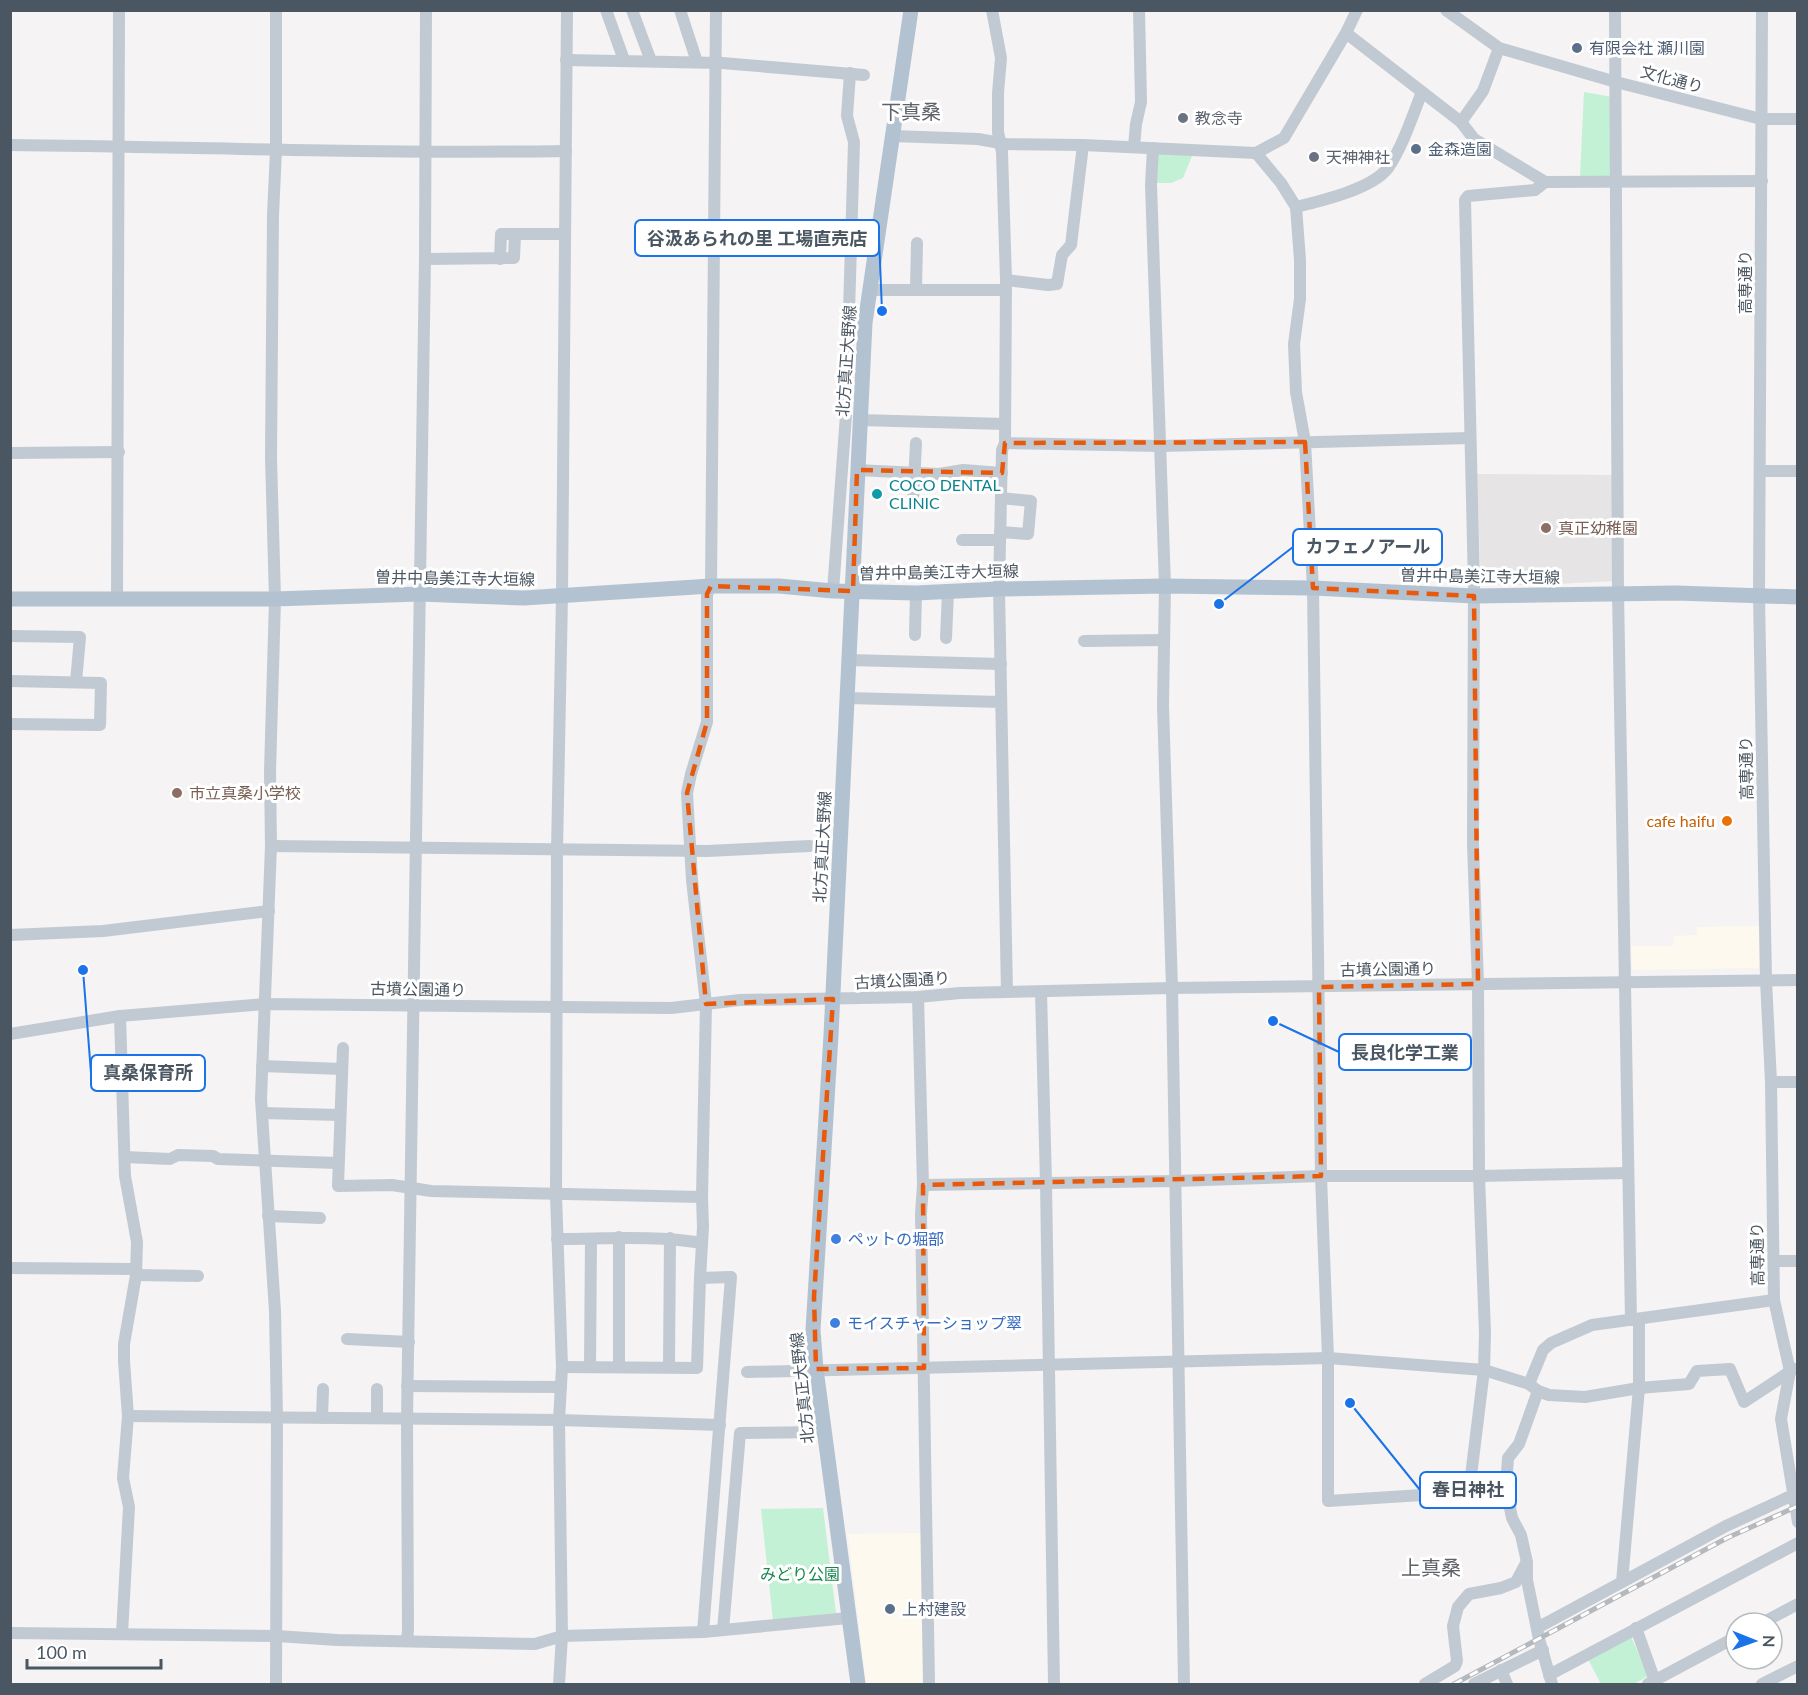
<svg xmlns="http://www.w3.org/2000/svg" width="1808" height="1695" font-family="Lato,'Noto Sans JP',sans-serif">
<rect width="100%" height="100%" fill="#f5f3f3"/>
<g fill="#fdf9ef">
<polygon points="1760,926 1759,968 1632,970 1631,946 1673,946 1674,936 1697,935 1697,927"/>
<polygon points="922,1533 924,1684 866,1684 848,1534"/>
</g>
<polygon fill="#e6e4e5" points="1477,474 1614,475 1613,581 1539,585 1481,585"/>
<g fill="#c3f1d5">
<polygon points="1584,92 1612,97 1612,177 1580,177"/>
<polygon points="1157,153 1192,156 1183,178 1171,183 1156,183"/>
<polygon points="823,1508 836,1613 773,1621 761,1509"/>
<polygon points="1630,1634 1648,1676 1634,1684 1601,1684 1588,1659"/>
</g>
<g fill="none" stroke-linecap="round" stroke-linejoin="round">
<g stroke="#c1cad2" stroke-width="12">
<polyline points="276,10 276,150 273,215 271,458 275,599 270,772 271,846 261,1099 275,1311 277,1418 276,1684"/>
<polyline points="606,10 624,60"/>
<polyline points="632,10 651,61"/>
<polyline points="680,10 697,62"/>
<polyline points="992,10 1001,58 998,93 998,132 1002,152 1006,280 1005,443 1161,446 1470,438"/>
<polyline points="1446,10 1499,48 1616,82 1761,119 1798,119"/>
<polyline points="1615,10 1618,593 1631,1320"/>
<polyline points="1762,10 1759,596 1766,980 1771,1082 1774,1300 1790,1371 1781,1419 1798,1522"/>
<polyline points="1346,33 1461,122 1474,139 1545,182 1762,181"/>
<polyline points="566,60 722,63 864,75"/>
<polyline points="1461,122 1483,91 1499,48"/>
<polyline points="892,136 978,139 1006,144 1083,145 1256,153 1284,138 1346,33 1357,10"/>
<path d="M10,145C196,147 381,154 566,151"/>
<polyline points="1134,147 1136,124 1141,102 1139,10"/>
<polyline points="1153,148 1151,185 1165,586 1163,706 1172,988 1184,1684"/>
<polyline points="1256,153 1281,183 1296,207 1300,260 1300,299 1294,344 1296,392 1305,442 1313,588 1321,1176 1328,1358 1328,1501 1469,1492 1484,1370 1485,1333 1479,1176 1478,984 1473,844 1474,586 1465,200 1468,196 1535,190 1545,182"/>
<path d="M1296,207C1321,201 1372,189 1388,168C1403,146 1412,117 1422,92"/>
<polyline points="425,259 514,258 515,234"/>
<polyline points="500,259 501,234 565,234"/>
<polyline points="1006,280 1048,285 1057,284 1062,255 1071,245 1083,145"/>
<polyline points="869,290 1005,290"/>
<polyline points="916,290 917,243"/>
<polyline points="859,420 1005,424"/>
<polyline points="1005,443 1002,450 999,589 1007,992"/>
<polyline points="10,453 119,452"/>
<polyline points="857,470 939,474 963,470 1002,473"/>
<polyline points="1760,471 1798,471"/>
<polyline points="913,504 916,443"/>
<polyline points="1000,532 1028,534 1031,501 1001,498"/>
<polyline points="962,540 1000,540"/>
<polyline points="833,591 846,415 854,142 847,116 850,73"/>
<polyline points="117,599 119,10"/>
<polyline points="915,635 916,593"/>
<polyline points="10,636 80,637 76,682"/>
<polyline points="946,638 948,592"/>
<polyline points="1084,641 1164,640"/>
<polyline points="849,660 1001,664"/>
<polyline points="10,681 101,683 100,725 10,724"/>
<polyline points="847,698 1001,702"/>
<polyline points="271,846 707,851 810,846"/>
<polyline points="10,935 103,931 269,911"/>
<polyline points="1041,992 1046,1183 1054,1684"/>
<polyline points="918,997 923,1185 921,1214 929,1684"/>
<polyline points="120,1016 125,1176 137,1242 136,1275 124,1344 124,1361 128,1416 123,1478 129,1507 122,1634"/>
<polyline points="10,1034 120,1016 265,1004 671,1008 740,1000 918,997 960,993 1172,988 1798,980"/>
<polyline points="343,1048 338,1186 392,1185 431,1191 702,1197"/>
<polyline points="262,1066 342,1069"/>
<polyline points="1771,1082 1798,1082"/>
<polyline points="262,1113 340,1115"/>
<polyline points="125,1157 170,1159 178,1155 213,1156 218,1159 338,1163"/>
<polyline points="923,1185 1175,1181 1321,1176 1479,1176 1628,1173"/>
<polyline points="268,1216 320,1218"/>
<polyline points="619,1237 619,1367"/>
<path d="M557,1239C607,1239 653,1235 702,1243"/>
<polyline points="1773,1261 1798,1261"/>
<polyline points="10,1268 135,1269"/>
<polyline points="136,1275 198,1276"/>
<polyline points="347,1339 409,1342"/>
<polyline points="562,1367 697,1368 700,1278"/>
<polyline points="590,1367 591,1239"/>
<polyline points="669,1367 670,1238"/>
<polyline points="747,1372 1328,1358 1484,1370 1529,1384 1538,1391 1549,1395 1585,1397 1639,1388 1689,1384 1697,1371 1730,1369 1744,1402 1794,1369"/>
<polyline points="1529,1384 1543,1350 1551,1343 1592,1325 1774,1300"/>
<polyline points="407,1386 561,1387"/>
<polyline points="1538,1391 1519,1444 1508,1458 1506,1488 1512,1518 1521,1535 1527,1562 1527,1580 1539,1639 1552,1684"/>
<polyline points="128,1416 559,1420 720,1425"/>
<polyline points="322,1418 323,1389"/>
<polyline points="377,1418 377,1389"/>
<polyline points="1622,1582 1639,1388 1639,1319"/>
<polyline points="1762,1623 1798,1604"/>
<polyline points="1537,1628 1726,1526 1793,1495 1797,1490"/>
<polyline points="1636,1628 1656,1684"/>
<polyline points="723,1630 740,1433 825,1432"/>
<polyline points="703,1632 731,1277 700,1278 703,1227 702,1197 706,1004 692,880 687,793 691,774 707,722 707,594 711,586 716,10"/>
<polyline points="10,1633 277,1636 337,1640 535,1644 562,1636 703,1632 848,1618"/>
<polyline points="407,1641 408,1630 407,1418 425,259 426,10"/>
<polyline points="1501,1670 1507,1684"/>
<polyline points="1549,1675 1798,1543"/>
<polyline points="559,1684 562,1636 559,1420 562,1367 556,1195 557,850 562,596 567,10"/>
<polyline points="1425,1684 1455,1666 1457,1661 1453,1626 1458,1607 1469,1594 1501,1588 1516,1582 1526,1563"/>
<polyline points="1474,1684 1543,1650"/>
<polyline points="1648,1684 1736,1637"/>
<polyline points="1762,1684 1798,1666"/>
</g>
<g stroke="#b3c2d1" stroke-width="15">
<polyline points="10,599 275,599 419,594 524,598 711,586 779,586 833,591 916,593 999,589 1165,586 1313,588 1474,596 1676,593 1798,597"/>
<polyline points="858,1684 816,1369 813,1330 831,1035 865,323 911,10"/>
</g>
<g stroke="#b5b8bd" stroke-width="5">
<polyline id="rail" points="1454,1684 1727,1538 1798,1506"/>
</g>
<use href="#rail" stroke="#fff" stroke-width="3" stroke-dasharray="9" stroke-linecap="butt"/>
</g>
<path fill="none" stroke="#e8590c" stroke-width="4.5" stroke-dasharray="12 8" stroke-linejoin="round" d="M1305,442L1313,588L1474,596L1478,984L1319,987L1321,1176L923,1185L924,1368L816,1369L814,1297L833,999L706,1004L687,793L707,722V594L711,586L853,591L857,470L1002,473L1005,443Z"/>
<g fill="#5c6f8a" stroke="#fff" stroke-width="2">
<circle cx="1577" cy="48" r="6"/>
<circle cx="1416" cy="149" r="6"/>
<circle cx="890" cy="1609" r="6"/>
</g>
<g fill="#6b7280" stroke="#fff" stroke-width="2">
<circle cx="1183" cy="118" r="6"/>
<circle cx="1314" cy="157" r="6"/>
</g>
<circle fill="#0f9aa8" stroke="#fff" stroke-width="2" cx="877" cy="494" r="6"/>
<g fill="#8d6e63" stroke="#fff" stroke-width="2">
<circle cx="1546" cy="528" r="6"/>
<circle cx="177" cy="793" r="6"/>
</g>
<circle fill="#e8710a" stroke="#fff" stroke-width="2" cx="1727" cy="821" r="6"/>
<g fill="#3f7fe0" stroke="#fff" stroke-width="2">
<circle cx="836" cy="1239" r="6"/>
<circle cx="835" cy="1323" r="6"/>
</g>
<g text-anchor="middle" stroke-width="6" stroke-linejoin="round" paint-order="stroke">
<g font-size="16" fill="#4e5e75" stroke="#fff" text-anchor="start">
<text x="1589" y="54">有限会社 瀬川園</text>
<text x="1428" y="155">金森造園</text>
<text x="902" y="1615">上村建設</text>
</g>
<g font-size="16" fill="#4a5661" stroke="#fff">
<text transform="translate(1672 79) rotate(15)" y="6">文化通り</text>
<text transform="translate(1745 282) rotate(-90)" y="6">高専通り</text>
<text transform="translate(846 361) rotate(-86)" y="6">北方真正大野線</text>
<text transform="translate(939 572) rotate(-1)" y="6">曽井中島美江寺大垣線</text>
<text transform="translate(1480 576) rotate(1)" y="6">曽井中島美江寺大垣線</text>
<text transform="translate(455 578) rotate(1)" y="6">曽井中島美江寺大垣線</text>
<text transform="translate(1746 768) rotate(-91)" y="6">高専通り</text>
<text transform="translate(822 847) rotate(-87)" y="6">北方真正大野線</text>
<text transform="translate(1388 969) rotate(-1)" y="6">古墳公園通り</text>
<text transform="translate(902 980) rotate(-3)" y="6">古墳公園通り</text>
<text transform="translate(418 989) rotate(1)" y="6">古墳公園通り</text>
<text transform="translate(1757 1254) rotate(-91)" y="6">高専通り</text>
<text transform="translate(802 1388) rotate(-96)" y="6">北方真正大野線</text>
</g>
<g font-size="16" fill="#5b616d" stroke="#fff" text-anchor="start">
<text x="1195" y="124">教念寺</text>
<text x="1326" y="163">天神神社</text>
</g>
<g font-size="16" fill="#0d838f" stroke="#fff" text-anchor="start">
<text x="889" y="491">COCO DENTAL<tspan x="889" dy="18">CLINIC</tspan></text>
</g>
<g font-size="16" fill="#785e54" stroke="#fff" text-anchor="start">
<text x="1558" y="534">真正幼稚園</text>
<text x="189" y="799">市立真桑小学校</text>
</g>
<g font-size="16" fill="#c56008" stroke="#fff" text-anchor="end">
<text x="1715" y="827">cafe haifu</text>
</g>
<g font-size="16" fill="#366cbe" stroke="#fff" text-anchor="start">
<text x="848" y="1245">ペットの堀部</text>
<text x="847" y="1329">モイスチャーショップ翠</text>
</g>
<g font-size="16" fill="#17864f" stroke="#fff">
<text x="800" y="1580">みどり公園</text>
</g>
<g font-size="20" fill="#5f6368" stroke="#fff">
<text x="911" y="119">下真桑</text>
<text x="1431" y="1575">上真桑</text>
</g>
</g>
<path fill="none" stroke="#1a73e8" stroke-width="2" d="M882 311L879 238M1219 604L1293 547M1273 1021L1339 1052M83 970L91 1073M1350 1403L1420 1490"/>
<g fill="#1a73e8" stroke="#fff" stroke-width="2">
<circle cx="882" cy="311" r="6"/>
<circle cx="1219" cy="604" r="6"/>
<circle cx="1273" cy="1021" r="6"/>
<circle cx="83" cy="970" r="6"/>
<circle cx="1350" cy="1403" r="6"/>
</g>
<g fill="#fff" stroke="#1a73e8" stroke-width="2">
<rect x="635" y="220" width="244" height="36" rx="6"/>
<rect x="1293" y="529" width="149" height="36" rx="6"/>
<rect x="1339" y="1034" width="132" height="36" rx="6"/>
<rect x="91" y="1055" width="114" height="36" rx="6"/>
<rect x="1420" y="1472" width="96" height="36" rx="6"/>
</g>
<g font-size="18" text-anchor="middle" font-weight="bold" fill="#4a5661">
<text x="757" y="245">谷汲あられの里 工場直売店</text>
<text x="1368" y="553">カフェノアール</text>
<text x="1405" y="1059">長良化学工業</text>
<text x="148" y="1079">真桑保育所</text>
<text x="1468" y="1496">春日神社</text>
</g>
<rect width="1808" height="1695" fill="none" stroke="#4a5661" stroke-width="24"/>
<g transform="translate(1754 1641) rotate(91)"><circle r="28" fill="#ffffff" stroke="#b7bbc0" stroke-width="1.5"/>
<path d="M0-4.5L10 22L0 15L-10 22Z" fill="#1a73e8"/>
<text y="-9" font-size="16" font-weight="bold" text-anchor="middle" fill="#4a5661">N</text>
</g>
<path d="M27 1659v9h134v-9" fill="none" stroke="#4a5661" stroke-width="3"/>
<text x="36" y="1659" font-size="18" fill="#4a5661" stroke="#ffffff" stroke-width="4.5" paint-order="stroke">100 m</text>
</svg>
